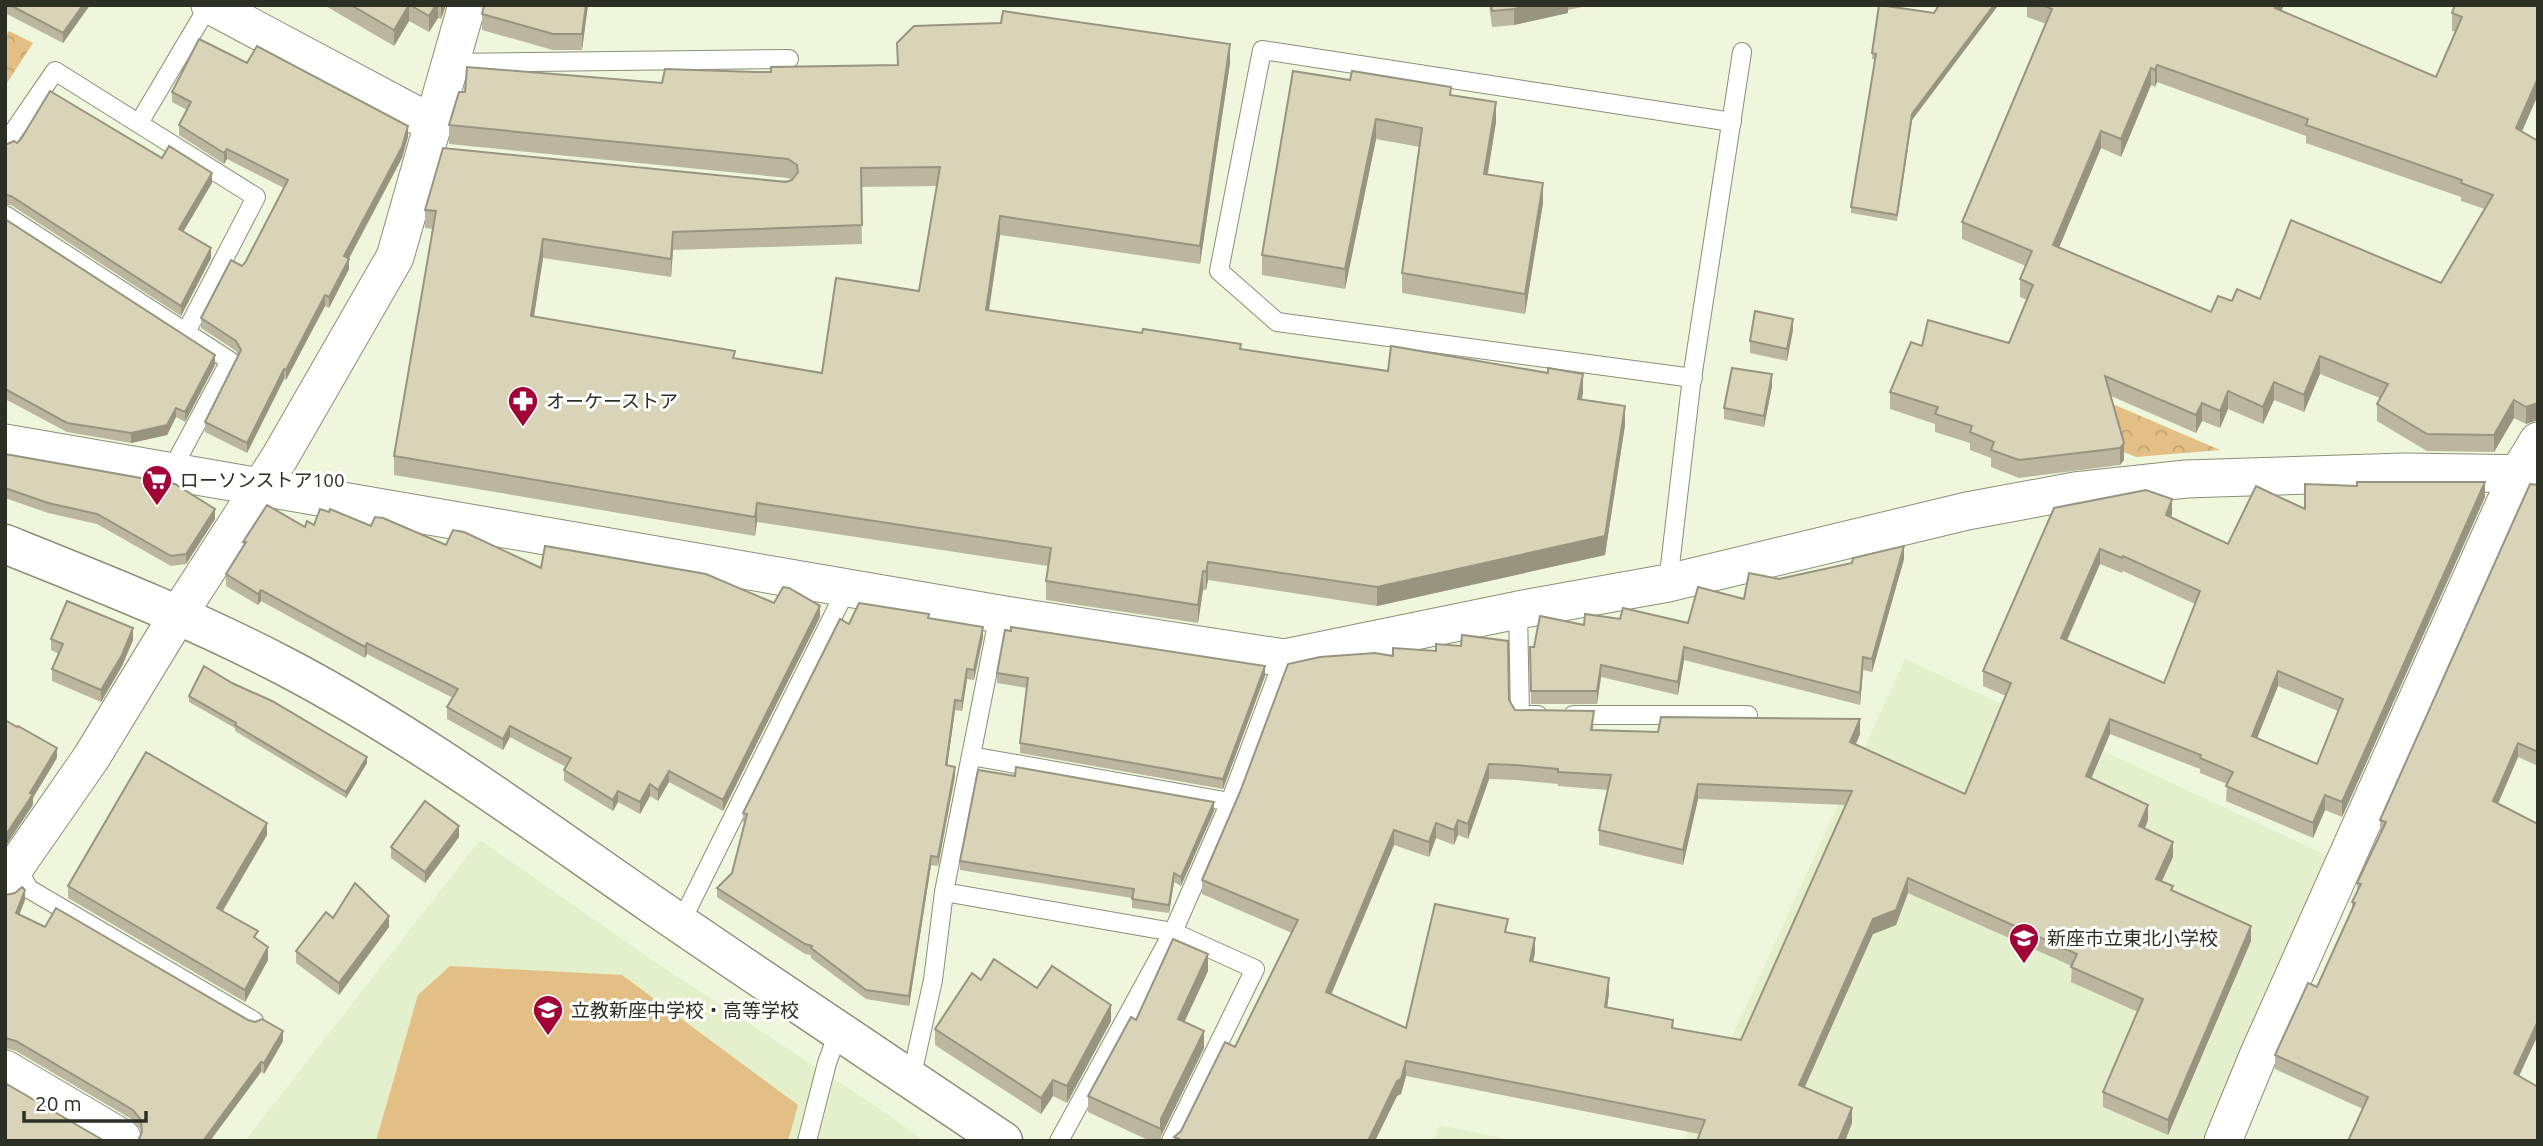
<svg xmlns="http://www.w3.org/2000/svg" width="2543" height="1146" font-family="Ubuntu,'Noto Sans JP',sans-serif">
<defs>
<pattern id="park-crowns" width="20" height="18" patternUnits="userSpaceOnUse" patternTransform="scale(1.75)"><rect width="20" height="18" fill="#e3bf85"/><path d="M2 6a3 3 0 1 1 6 0M12 15a3 3 0 1 1 6 0" fill="none" stroke="#c3a473"/></pattern>
</defs>
<rect width="100%" height="100%" fill="#eef7db"/>
<g fill="#e4efcb">
<polygon points="1905,659 2333,858 2204,1141 1684,1141"/>
<polygon points="480,840 655,962 883,1111 924,1141 245,1141"/>
<polygon points="1440,1125 1515,1141 1432,1141"/>
</g>
<polygon fill="#e3bf85" points="450,966 622,975 798,1105 788,1141 376,1141 418,995"/>
<g fill="url(#park-crowns)">
<polygon points="9,31 33,43 5,86 5,37"/>
<polygon points="2003,357 2220,450 2136,457 1987,396"/>
</g>
<g fill="none" stroke-linecap="round" stroke-linejoin="round">
<g stroke="#889076" stroke-width="20">
<g id="lane">
<polyline points="449,63 789,59"/>
<polyline points="139,123 209,5"/>
<polyline points="5,144 55,71 256,197 186,332"/>
<polyline points="5,215 230,361 170,473"/>
<polyline points="1693,378 1277,322 1219,271 1262,50 1732,122"/>
<polyline points="1668,583 1691,385 1742,52"/>
<polyline points="1518,610 1520,715 1538,715"/>
<polyline points="1573,715 1748,715"/>
<polyline points="971,756 1230,802"/>
<polyline points="16,866 29,889 254,1021"/>
<polyline points="944,892 1173,932 1059,1141"/>
<polyline points="680,924 847,588"/>
<polyline points="911,1079 933,980 944,892 999,614"/>
<polyline points="807,1141 827,1063 839,1030"/>
<polyline points="1171,1141 1255,969 1173,932 1230,802 1284,658"/>
</g>
</g>
<g stroke="#889076" stroke-width="39">
<g id="street">
<polyline points="210,5 433,124"/>
<polyline points="5,443 999,614 1284,658 1518,610 1668,583 1967,511 2075,491 2186,479 2404,472 2538,474"/>
<polyline points="5,885 16,866 91,758 178,615 280,457 395,257 467,5"/>
<polyline points="5,1069 122,1138 119,1141"/>
<polyline points="2223,1141 2258,1056 2518,474 2538,441"/>
</g>
</g>
<g stroke="#889076" stroke-width="41">
<path id="secondary" d="M5,544C100,582 194,619 284,666C414,734 533,822 653,905C769,985 886,1062 1003,1141"/>
</g>
<use href="#lane" stroke="#fff" stroke-width="18"/>
<use href="#street" stroke="#fff" stroke-width="37"/>
<use href="#secondary" stroke="#fff" stroke-width="38"/>
</g>
<g fill="#bbb69d" fill-rule="evenodd">
<polygon points="5,5 90,5 63,43 5,13"/>
<polygon points="324,5 446,5 441,19 438,18 429,32 409,21 394,46"/>
<polygon points="484,5 588,5 582,50 553,50 482,30 482,14"/>
<polygon points="1489,5 1592,5 1568,10 1568,13 1514,25 1492,27"/>
<polygon points="1997,5 1997,7 1912,120 1897,221 1851,213 1851,207 1875,59 1872,59 1872,53 1934,13"/>
<path d="M2027,5H2284L2281,11L2436,77L2456,32L2452,31V13L2454,8L2448,5H2538L2522,131L2538,141L2526,424L2514,418L2494,452L2427,451L2377,421V404L2380,398L2320,374L2304,412L2274,400L2263,424L2228,409L2220,428L2202,421L2196,433L2111,396L2124,460L2120,465L2019,478L1991,467V458L1970,450V443L1935,432V424L1890,409V392L1922,346L2009,343L2027,300L2020,297V279L2026,266L1962,239V222L2046,24L2027,17ZM2157,82L2306,136V143L2461,197V201L2485,209L2441,283L2232,301L2211,312L2059,247L2101,148L2121,157L2151,85L2155,87Z"/>
<path d="M897,43L1230,63L1200,264L1000,235L989,311L1388,371L1583,393L1581,399L1625,425L1605,555L1377,606L1208,580L1206,590H1203L1198,623L1046,600V581L1048,566L757,522L755,536L394,475V456L433,229L425,228V210L792,180L788,178L449,144V125L465,92L662,83L755,72L897,65ZM937,186L919,291L822,373L735,359L534,316L543,258L671,277L673,250L862,244L861,187Z"/>
<polygon points="247,63 408,137 402,158 349,259 349,269 329,308 325,306 286,380 284,379 247,453 205,432 205,422 238,355 236,351 201,328 201,318 246,261 284,188 227,159 224,164 179,135 179,125 187,110 172,102 172,92"/>
<polygon points="1350,80 1451,95 1496,122 1488,174 1543,203 1525,314 1402,293 1402,273 1420,147 1376,139 1345,289 1262,275 1262,255"/>
<polygon points="17,143 162,158 212,183 183,232 211,258 181,316 11,205 5,205 5,145"/>
<polygon points="5,219 215,365 185,422 176,417 167,435 131,443 67,432 5,399"/>
<polygon points="1793,330 1787,361 1750,353 1750,341"/>
<polygon points="1772,386 1764,427 1724,419 1724,408"/>
<polygon points="5,454 215,519 186,564 171,566 97,524 48,513 5,498"/>
<polygon points="2538,485 2538,766 2518,757 2498,804 2519,1076 2363,1109 2275,1069 2275,1055 2317,987 2352,909 2352,902 2357,893 2357,883 2380,833 2380,820"/>
<path d="M2485,497L2342,817L2325,810L2313,838L2226,801L2227,784L2200,773V769L2110,734L2091,778L2148,820L2145,829L2173,857L2161,881L2173,890L2251,941L2168,1135L2103,1107V1092L2138,1012L2071,982L2072,966L1908,893L1896,925L1873,934L1804,1088L1852,1123L1845,1141H1697L1699,1134L1406,1076L1401,1094L1397,1096L1375,1141H1174V1137L1181,1131L1235,1047L1292,933L1202,894V880L1509,700L1515,710L1594,726L1593,730L1658,732L1860,734L1856,744L1965,794L2006,696L1983,686V671L2054,508L2172,514L2170,517L2228,544L2305,509ZM2100,564L2122,573L2123,571L2195,604L2164,683L2067,641ZM2278,686L2338,711L2317,764L2257,738ZM1489,779L1516,780L1558,784V786L1608,790L1599,830V845L1683,865L1698,799L1846,805L1741,1040L1673,1028L1607,1008L1609,993L1533,962L1535,953L1508,933L1406,1028L1331,994L1394,845L1429,857L1436,838L1454,845L1458,835L1468,839Z"/>
<polygon points="314,525 371,526 541,568 774,603 820,617 723,811 669,782 658,801 650,796 640,814 618,802 613,811 564,781 564,770 566,767 510,737 503,750 447,719 447,707 453,698 367,654 365,658 261,601 258,605 226,586 226,574 243,546 243,542"/>
<polygon points="1904,559 1872,672 1863,670 1860,705 1684,660 1678,695 1601,677 1597,704 1531,704 1530,647 1534,647 1584,625 1620,619 1688,623 1744,599 1779,579"/>
<polygon points="929,618 983,637 974,680 967,679 962,711 955,710 947,766 955,776 938,866 931,865 909,1006 866,999 811,958 811,955 805,954 717,897 717,888 732,873 745,823 743,822 743,813"/>
<polygon points="51,639 133,640 122,666 101,702 52,681 52,669 59,654 51,650"/>
<polygon points="997,673 1265,676 1223,789 1020,753 1020,743 1027,688 997,683"/>
<polygon points="189,696 367,763 346,798 235,731 235,728 189,702"/>
<polygon points="1015,776 1214,811 1181,886 1174,882 1169,913 1132,908 1132,898 960,870 960,861"/>
<polygon points="267,835 223,911 258,940 268,960 245,1002 68,898 68,886"/>
<polygon points="459,837 425,883 391,858 391,847"/>
<polygon points="5,895 25,900 19,915 283,1041 264,1074 261,1072 210,1141 138,1141 142,1134 141,1130 133,1120 16,1051 5,1048"/>
<polygon points="333,918 389,927 339,995 296,963 296,951"/>
<polygon points="1208,971 1184,1022 1204,1048 1161,1136 1161,1141 1150,1141 1088,1112 1088,1096 1136,1020"/>
<polygon points="981,980 1037,988 1111,1021 1067,1103 1053,1096 1041,1114 935,1045 935,1029"/>
</g>
<g fill="#989480">
<polygon points="83,5 90,5 63,43 63,33"/>
<polygon points="409,5 409,21 394,46 394,30"/>
<polygon points="436,5 438,5 438,18 429,32 429,16"/>
<polygon points="441,5 446,5 441,19"/>
<polygon points="586,5 588,5 582,50 582,34"/>
<polygon points="1532,5 1568,5 1568,13 1514,25 1514,9"/>
<polygon points="1994,5 1997,5 1997,7 1912,120 1897,221 1912,114"/>
<polygon points="2276,5 2284,5 2275,25 2275,8"/>
<polygon points="1230,44 1230,63 1200,264 1200,246"/>
<polygon points="2157,65 2157,82 2155,87 2155,70"/>
<polygon points="2151,68 2151,85 2121,157 2121,139"/>
<polygon points="2538,78 2538,95 2516,145 2516,128"/>
<polygon points="1496,102 1496,122 1484,194 1484,174"/>
<polygon points="1376,119 1376,139 1345,289 1345,269"/>
<polygon points="408,126 408,137 402,158 344,267 344,256"/>
<polygon points="2101,131 2101,148 2053,262 2053,245"/>
<polygon points="227,149 227,159 224,164 224,153"/>
<polygon points="212,173 212,183 179,239 179,229"/>
<polygon points="1543,183 1543,203 1525,314 1525,294"/>
<polygon points="1000,216 1000,235 986,329 986,310"/>
<polygon points="673,232 673,250 671,277 671,259"/>
<polygon points="543,239 543,258 531,335 531,316"/>
<polygon points="211,248 211,258 181,316 181,306"/>
<polygon points="349,259 349,269 329,308 329,297"/>
<polygon points="325,295 325,306 286,380 286,370"/>
<polygon points="1793,319 1793,330 1787,361 1787,349"/>
<polygon points="215,355 215,365 185,422 185,412"/>
<polygon points="2320,356 2320,374 2304,412 2304,395"/>
<polygon points="284,369 284,379 247,453 247,443"/>
<polygon points="1583,374 1583,393 1578,418 1578,399"/>
<polygon points="1772,374 1772,386 1764,427 1764,416"/>
<polygon points="2274,382 2274,400 2263,424 2263,407"/>
<polygon points="2228,391 2228,409 2220,428 2220,411"/>
<polygon points="2514,400 2514,418 2494,452 2494,435"/>
<polygon points="2202,403 2202,421 2196,433 2196,415"/>
<polygon points="2538,403 2538,420 2526,424 2526,407"/>
<polygon points="1625,406 1625,425 1605,555 1377,606 1377,587"/>
<polygon points="176,408 176,417 167,435 131,443 131,433"/>
<polygon points="2124,443 2124,460 2120,465 2120,448"/>
<polygon points="2485,482 2485,497 2342,817 2342,802"/>
<polygon points="2172,499 2172,514 2166,530 2166,515"/>
<polygon points="757,503 757,522 755,536 755,517"/>
<polygon points="215,509 215,519 186,564 186,554"/>
<polygon points="1904,546 1904,559 1872,672 1872,659"/>
<polygon points="2100,549 2100,564 2061,653 2061,638"/>
<polygon points="1208,562 1208,580 1206,590 1206,572"/>
<polygon points="1203,571 1203,590 1198,623 1198,605"/>
<polygon points="261,590 261,601 258,605 258,594"/>
<polygon points="820,606 820,617 723,811 723,800"/>
<polygon points="983,627 983,637 974,680 974,670"/>
<polygon points="133,628 133,640 122,666 101,702 101,690"/>
<polygon points="367,643 367,654 365,658 365,647"/>
<polygon points="1684,647 1684,660 1678,695 1678,682"/>
<polygon points="1863,657 1863,670 1860,705 1860,693"/>
<polygon points="1601,665 1601,677 1597,704 1597,691"/>
<polygon points="1265,666 1265,676 1223,789 1223,779"/>
<polygon points="967,669 967,679 962,711 962,701"/>
<polygon points="2278,671 2278,686 2252,751 2252,736"/>
<polygon points="955,700 955,710 946,775 946,765"/>
<polygon points="1860,719 1860,734 1850,757 1850,742"/>
<polygon points="2110,719 2110,734 2086,791 2086,776"/>
<polygon points="510,726 510,737 503,750 503,739"/>
<polygon points="2518,743 2518,757 2493,815 2493,801"/>
<polygon points="57,748 57,758 33,798 33,805 5,847 5,836"/>
<polygon points="367,757 367,763 346,798 346,792"/>
<polygon points="1489,764 1489,779 1468,839 1468,824"/>
<polygon points="955,767 955,776 938,866 938,857"/>
<polygon points="669,771 669,782 658,801 658,790"/>
<polygon points="650,784 650,796 640,814 640,802"/>
<polygon points="1698,784 1698,799 1683,865 1683,850"/>
<polygon points="618,791 618,802 613,811 613,800"/>
<polygon points="2325,795 2325,810 2313,838 2313,823"/>
<polygon points="1214,802 1214,811 1181,886 1181,877"/>
<polygon points="2148,805 2148,820 2139,841 2139,826"/>
<polygon points="1458,820 1458,835 1454,845 1454,830"/>
<polygon points="267,823 267,835 217,920 217,908"/>
<polygon points="1436,823 1436,838 1429,857 1429,842"/>
<polygon points="459,826 459,837 425,883 425,872"/>
<polygon points="1394,830 1394,845 1326,1007 1326,992"/>
<polygon points="2173,842 2173,857 2156,894 2156,879"/>
<polygon points="931,856 931,865 909,1006 909,996"/>
<polygon points="1174,873 1174,882 1169,913 1169,905"/>
<polygon points="1908,878 1908,893 1896,925 1873,934 1799,1100 1799,1085 1873,919"/>
<polygon points="25,890 25,900 16,923 16,913"/>
<polygon points="389,916 389,927 339,995 339,983"/>
<polygon points="2251,926 2251,941 2168,1135 2168,1120"/>
<polygon points="1535,938 1535,953 1530,976 1530,961"/>
<polygon points="268,947 268,960 245,1002 245,990"/>
<polygon points="1208,954 1208,971 1178,1036 1178,1019"/>
<polygon points="1609,978 1609,993 1605,1022 1605,1007"/>
<polygon points="1111,1005 1111,1021 1067,1103 1067,1086"/>
<polygon points="2538,1021 2538,1035 2514,1087 2514,1073"/>
<polygon points="283,1031 283,1041 264,1074 264,1063"/>
<polygon points="1204,1031 1204,1048 1161,1136 1161,1119"/>
<polygon points="1406,1061 1406,1076 1401,1094 1397,1096 1375,1141 1368,1141"/>
<polygon points="261,1062 261,1072 210,1141 203,1141"/>
<polygon points="1053,1080 1053,1096 1041,1114 1041,1098"/>
<polygon points="1852,1108 1852,1123 1845,1141 1838,1141"/>
</g>
<g fill="#d9d4b7" stroke="#989480" stroke-width="2" fill-rule="evenodd">
<polygon points="10,5 83,5 63,33"/>
<polygon points="351,5 409,5 394,30"/>
<polygon points="410,5 436,5 429,16"/>
<polygon points="484,5 586,5 582,34 553,34 482,14"/>
<polygon points="1491,5 1532,5 1514,9 1492,11"/>
<polygon points="1879,5 1934,13 1939,5 1994,5 1912,114 1897,215 1851,207 1876,54 1872,53"/>
<path d="M2042,5H2276L2275,8L2436,77L2462,17L2452,13L2455,5H2538V78L2516,128L2538,141V403L2526,407L2514,400L2494,435L2427,434L2377,404L2388,384L2320,356L2304,395L2274,382L2263,407L2228,391L2220,411L2202,403L2196,415L2105,376L2124,443L2120,448L2019,460L1991,450L1994,442L1970,432L1972,426L1935,414L1938,407L1890,392L1911,342L1922,346L1928,320L2009,343L2033,285L2020,279L2032,251L1962,222L2052,9ZM2157,65L2308,119L2306,125L2462,180L2461,183L2493,195L2441,283L2291,220L2260,299L2237,289L2232,301L2218,296L2211,312L2053,245L2101,131L2121,139L2151,68L2155,70Z"/>
<path d="M1003,11L1230,44L1200,246L1000,216L986,310L1142,333L1143,329L1241,344L1240,349L1388,371L1391,346L1548,373V368L1583,374L1578,399L1625,406L1605,536L1377,587L1208,562L1206,572L1203,571L1198,605L1046,581L1051,548L757,503L755,517L394,456L436,211L425,210L443,148L786,182L792,180L798,172L797,165L788,159L449,125L459,92H465L467,67L662,83L665,69L755,72H771V67L898,65L897,43L914,26L1001,23ZM940,167L919,291L836,278L822,373L733,358L735,351L531,316L543,239L671,259L673,232L862,225L861,168Z"/>
<polygon points="199,39 247,63 257,46 408,126 402,147 344,256 349,259 329,297 325,295 286,370 284,369 247,443 205,422 241,350 236,341 201,318 231,260 242,266 246,261 288,180 227,149 224,153 179,125 191,102 172,92"/>
<polygon points="1293,71 1350,80 1352,71 1451,87 1450,95 1496,102 1484,174 1543,183 1525,294 1402,273 1422,128 1376,119 1345,269 1262,255"/>
<polygon points="50,91 162,158 169,146 212,173 179,229 211,248 181,306 11,196 5,195 5,145 14,141 17,143 21,139"/>
<polygon points="5,219 215,355 185,412 176,408 167,425 131,433 67,423 5,389"/>
<polygon points="1755,311 1793,319 1787,349 1750,341"/>
<polygon points="1732,368 1772,374 1764,416 1724,408"/>
<polygon points="5,454 175,484 215,509 186,554 171,556 97,514 48,503 5,488"/>
<path d="M2357,482H2485L2342,802L2325,795L2313,823L2226,786L2233,772L2200,758L2201,755L2110,719L2086,776L2148,805L2139,826L2173,842L2156,879L2173,886L2171,890L2251,926L2168,1120L2103,1092L2143,999L2071,967L2077,954L1908,878L1896,910L1873,919L1799,1085L1852,1108L1838,1141H1697L1705,1120L1406,1061L1401,1079L1397,1081L1368,1141H1183L1174,1137L1181,1131L1225,1042L1235,1047L1298,920L1202,880L1240,792L1288,664L1320,657L1375,653L1393,656V648L1436,651V644L1461,646L1462,635L1508,641L1509,700L1515,710L1594,711L1591,730L1658,732L1661,717L1860,719L1850,742L1965,794L2011,683L1983,671L2054,508L2146,490L2172,499L2166,515L2228,544L2256,486L2305,509V484L2357,486ZM2100,549L2122,558L2123,556L2200,591L2164,683L2061,638ZM2278,671L2343,699L2317,764L2252,736ZM1489,764L1516,765L1558,769V772L1611,775L1599,830L1683,850L1698,784L1852,791L1741,1040L1672,1028L1673,1020L1605,1007L1609,978L1530,961L1535,938L1505,932L1508,919L1435,904L1406,1028L1326,992L1394,830L1429,842L1436,823L1454,830L1458,820L1468,824Z"/>
<polygon points="2530,484 2538,485 2538,752 2518,743 2493,801 2538,824 2538,1021 2514,1073 2538,1087 2538,1141 2348,1141 2368,1097 2275,1055 2308,983 2317,987 2355,903 2352,902 2361,884 2357,883 2386,822 2380,820"/>
<polygon points="267,505 305,527 307,521 314,525 320,509 329,512 330,509 371,526 375,517 383,518 446,545 453,530 464,532 541,568 545,546 706,574 774,603 783,587 789,588 820,606 723,800 669,771 658,790 650,784 640,802 618,791 613,800 564,770 571,758 510,726 503,739 447,707 458,689 367,643 365,647 261,590 258,594 226,574 246,542 243,542"/>
<polygon points="1904,546 1872,659 1863,657 1860,693 1684,647 1678,682 1601,665 1597,691 1531,691 1530,647 1534,647 1540,616 1584,625 1585,614 1620,619 1623,608 1688,623 1698,587 1744,599 1749,573 1779,579 1852,563 1853,558"/>
<polygon points="67,601 133,628 122,655 101,690 52,669 63,644 51,639"/>
<polygon points="859,603 929,614 928,618 983,627 974,670 967,669 962,701 955,700 946,765 955,767 938,857 931,856 909,996 866,990 811,948 812,946 805,944 717,888 732,873 747,814 743,813 840,619 849,624"/>
<polygon points="1011,627 1265,666 1223,779 1020,743 1028,678 997,673 1005,630 1011,631"/>
<polygon points="204,666 232,683 272,701 367,757 346,792 235,725 236,723 189,696"/>
<polygon points="5,720 17,727 18,726 57,748 30,793 33,794 5,836"/>
<polygon points="146,752 267,823 217,908 258,931 254,937 268,947 245,990 68,886"/>
<polygon points="1016,767 1214,802 1181,877 1174,873 1169,905 1132,899 1134,889 960,861 978,770 1015,776"/>
<polygon points="425,801 459,826 425,872 391,847"/>
<polygon points="355,883 389,916 339,983 296,951 326,912 333,918"/>
<polygon points="22,887 25,890 16,913 45,927 56,908 248,1020 255,1022 262,1019 283,1031 264,1063 261,1062 203,1141 138,1141 142,1132 141,1120 133,1110 16,1041 5,1038 5,895 15,893"/>
<polygon points="1173,939 1208,954 1178,1019 1204,1031 1161,1119 1161,1129 1088,1096 1131,1017 1136,1020"/>
<polygon points="994,959 1037,988 1052,966 1111,1005 1067,1086 1053,1080 1041,1098 935,1029 972,973 981,980"/>
<polygon points="5,1083 101,1139 101,1141 5,1141"/>
</g>
<defs>
<g id="pharmacy-pin" transform="scale(1.575)"><path d="M0 17L-7.5 6A9.5 9.5 0 1 1 7.5 6Z" fill="#a20235" stroke="#fff"/><path d="M-2-6h4v4h4v4h-4v4h-4v-4h-4v-4h4Z" fill="#fff"/></g>
<g id="supermarket-pin" transform="scale(1.575)"><path d="M0 17L-7.5 6A9.5 9.5 0 1 1 7.5 6Z" fill="#a20235" stroke="#fff"/><path d="M-6-5.5h2.5l.6 2H6L4.5 2H-2.5L-4.4-4H-6ZM-1.5 3.2a1.3 1.3 0 1 0 .1 0ZM3 3.2a1.3 1.3 0 1 0 .1 0Z" fill="#fff"/></g>
<g id="school-pin" transform="scale(1.575)"><path d="M0 17L-7.5 6A9.5 9.5 0 1 1 7.5 6Z" fill="#a20235" stroke="#fff"/><path d="M0-5L7-2L0 1L-7-2ZM-4 1L0 2.5L4 1V4Q0 6-4 4Z" fill="#fff"/></g>
</defs>
<g fill-rule="evenodd">
<use href="#pharmacy-pin" x="523" y="401"/>
<use href="#supermarket-pin" x="157" y="480"/>
<use href="#school-pin" x="2024" y="938"/>
<use href="#school-pin" x="548" y="1010"/>
</g>
<g text-anchor="middle" stroke-width="6" stroke-linejoin="round" paint-order="stroke">
<g font-size="19" fill="#2c2f24" stroke="#fff" text-anchor="start">
<text x="546" y="408">オーケーストア</text>
<text x="180" y="487">ローソンストア100</text>
<text x="2047" y="945">新座市立東北小学校</text>
<text x="571" y="1017">立教新座中学校・高等学校</text>
</g>
</g>
<rect width="2543" height="1146" fill="none" stroke="#2c2f24" stroke-width="14"/>
<path d="M24 1111v10h122v-10" fill="none" stroke="#2c2f24" stroke-width="3.5"/>
<text x="35" y="1111" font-size="21" fill="#2c2f24" stroke="#ffffff" stroke-width="5" paint-order="stroke">20 m</text>
</svg>
